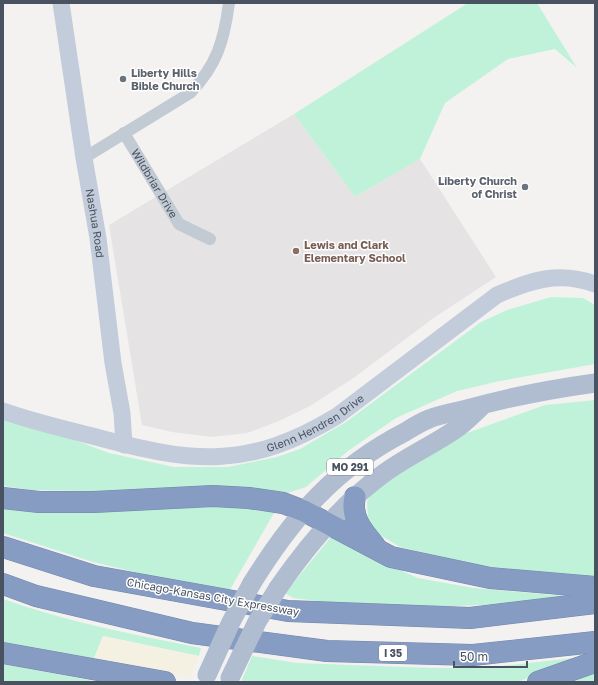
<svg xmlns="http://www.w3.org/2000/svg" width="598" height="685" font-family="'Golos Text',sans-serif">
<rect width="100%" height="100%" fill="#f4f2f1"/>
<polygon fill="#e5e3e3" points="294,114 355,197 420,159 496,277 435,317 352,379 310,406 279,421 247,433 212,437 172,432 142,425 109,225"/>
<g fill="#bff2d9">
<polygon points="468,3 537,3 577,68 555,49 508,59 445,103 420,159 355,197 294,114"/>
<polygon points="551,297 583,298 595,305 595,364 500,381 457,391 396,418 348,451 306,487 285,494 31,490 3,486 3,413 109,453 174,467 228,467 277,457 300,449 346,422 481,322 507,310"/>
<polygon points="595,400 595,579 475,565 400,547 375,532 368,518 367,502 372,492 397,472 467,433 545,405"/>
<polygon points="3,504 179,508 252,506 274,513 228,593 184,584 93,562 3,533"/>
<path d="M331,537L360,553L418,578L473,588L575,597C501,606 425,609 351,605C332,604 312,600 293,598L285,593Z"/>
<path d="M3,599C68,622 134,635 201,648L199,656L103,636L94,658L3,644Z"/>
<polygon points="252,656 297,663 432,668 484,668 574,658 518,682 241,682"/>
<polygon points="3,663 9,665 99,682 3,682"/>
<polygon points="595,673 595,682 569,682"/>
</g>
<polygon fill="#f5f1e2" points="103,636 199,656 191,676 188,678 94,658"/>
<g fill="none" stroke-linecap="round" stroke-linejoin="round">
<g stroke="#7287ae" stroke-width="22">
<g id="highway">
<path d="M355,497C350,517 363,532 375,546"/>
<polyline points="3,498 39,502 94,502 213,496 249,498 283,503 304,511 391,557 490,578 595,587"/>
<polyline points="3,547 94,576 288,611 470,618 595,603"/>
<polyline points="3,584 36,596 192,633 327,651 473,655 595,642"/>
<polyline points="3,653 165,682"/>
<polyline points="538,682 595,662"/>
</g>
</g>
<g stroke="#c2cad4" stroke-width="12">
<path id="s1" d="M124,133L179,224L210,239"/>
<path d="M84,158L190,93C217,65 224,41 229,3"/>
</g>
<g stroke="#c3ccdb" stroke-width="17">
<path id="s2" d="M61,3L84,158L98,238L113,363L122,413L124,445"/>
<path id="s3" d="M3,411C34,422 65,429 96,437C193,463 248,470 337,416L497,295C531,280 559,271 595,284"/>
</g>
<g stroke="#b0bdd1" stroke-width="19">
<path d="M252,583C293,517 335,468 405,432C413,427 421,422 429,419C441,414 455,412 467,409C509,397 552,389 595,383"/>
<path d="M278,588C307,546 342,504 383,474C406,457 433,445 456,429C465,423 473,414 481,407"/>
</g>
<use href="#highway" stroke="#879cc2" stroke-width="21"/>
<g stroke="#b0bdd1" stroke-width="19">
<polyline points="207,675 231,622 252,583"/>
<polyline points="230,678 257,622 278,588"/>
</g>
</g>
<g fill="#6b7280" stroke="#fff" stroke-width="1.5">
<circle cx="123" cy="79" r="4"/>
<circle cx="525" cy="187" r="4"/>
</g>
<circle fill="#8d6e63" stroke="#fff" stroke-width="1.5" cx="296" cy="251" r="4"/>
<g text-anchor="middle" stroke-width="3" stroke-linejoin="round" paint-order="stroke">
<g fill="#fff" stroke="#7f8690" stroke-width="1">
<rect x="327" y="459" width="46" height="16" rx="3"/>
<rect x="379" y="645" width="28" height="16" rx="3"/>
</g>
<g font-size="10" font-weight="bold" fill="#485260">
<text x="350" y="471">MO 291</text>
<text x="393" y="657">I 35</text>
</g>
<g font-size="11" font-weight="bold" fill="#5b616d" stroke="#fff" text-anchor="start">
<text x="131" y="77">Liberty Hills<tspan x="131" dy="13">Bible Church</tspan></text>
<text x="517" y="185" text-anchor="end">Liberty Church<tspan x="517" dy="13">of Christ</tspan></text>
</g>
<g font-size="11" fill="#485260" stroke="#fff">
<text dy="4" stroke="none"><textPath href="#s1" startOffset="59">Wildbriar Drive</textPath></text>
<text dy="4" stroke="none"><textPath href="#s2" startOffset="223">Nashua Road</textPath></text>
<text dy="4" stroke="none"><textPath href="#s3" startOffset="325">Glenn Hendren Drive</textPath></text>
<text transform="translate(213 597) rotate(10)" y="4">Chicago-Kansas City Expressway</text>
</g>
<g font-size="11" font-weight="bold" fill="#785e54" stroke="#fff" text-anchor="start">
<text x="304" y="249">Lewis and Clark<tspan x="304" dy="13">Elementary School</tspan></text>
</g>
</g>
<rect width="598" height="685" fill="none" stroke="#485260" stroke-width="8"/>
<path d="M454 661v6h73v-6" fill="none" stroke="#485260" stroke-width="2"/>
<text x="460" y="661" font-size="12" fill="#485260" stroke="#ffffff" stroke-width="3" paint-order="stroke">50 m</text>
</svg>
